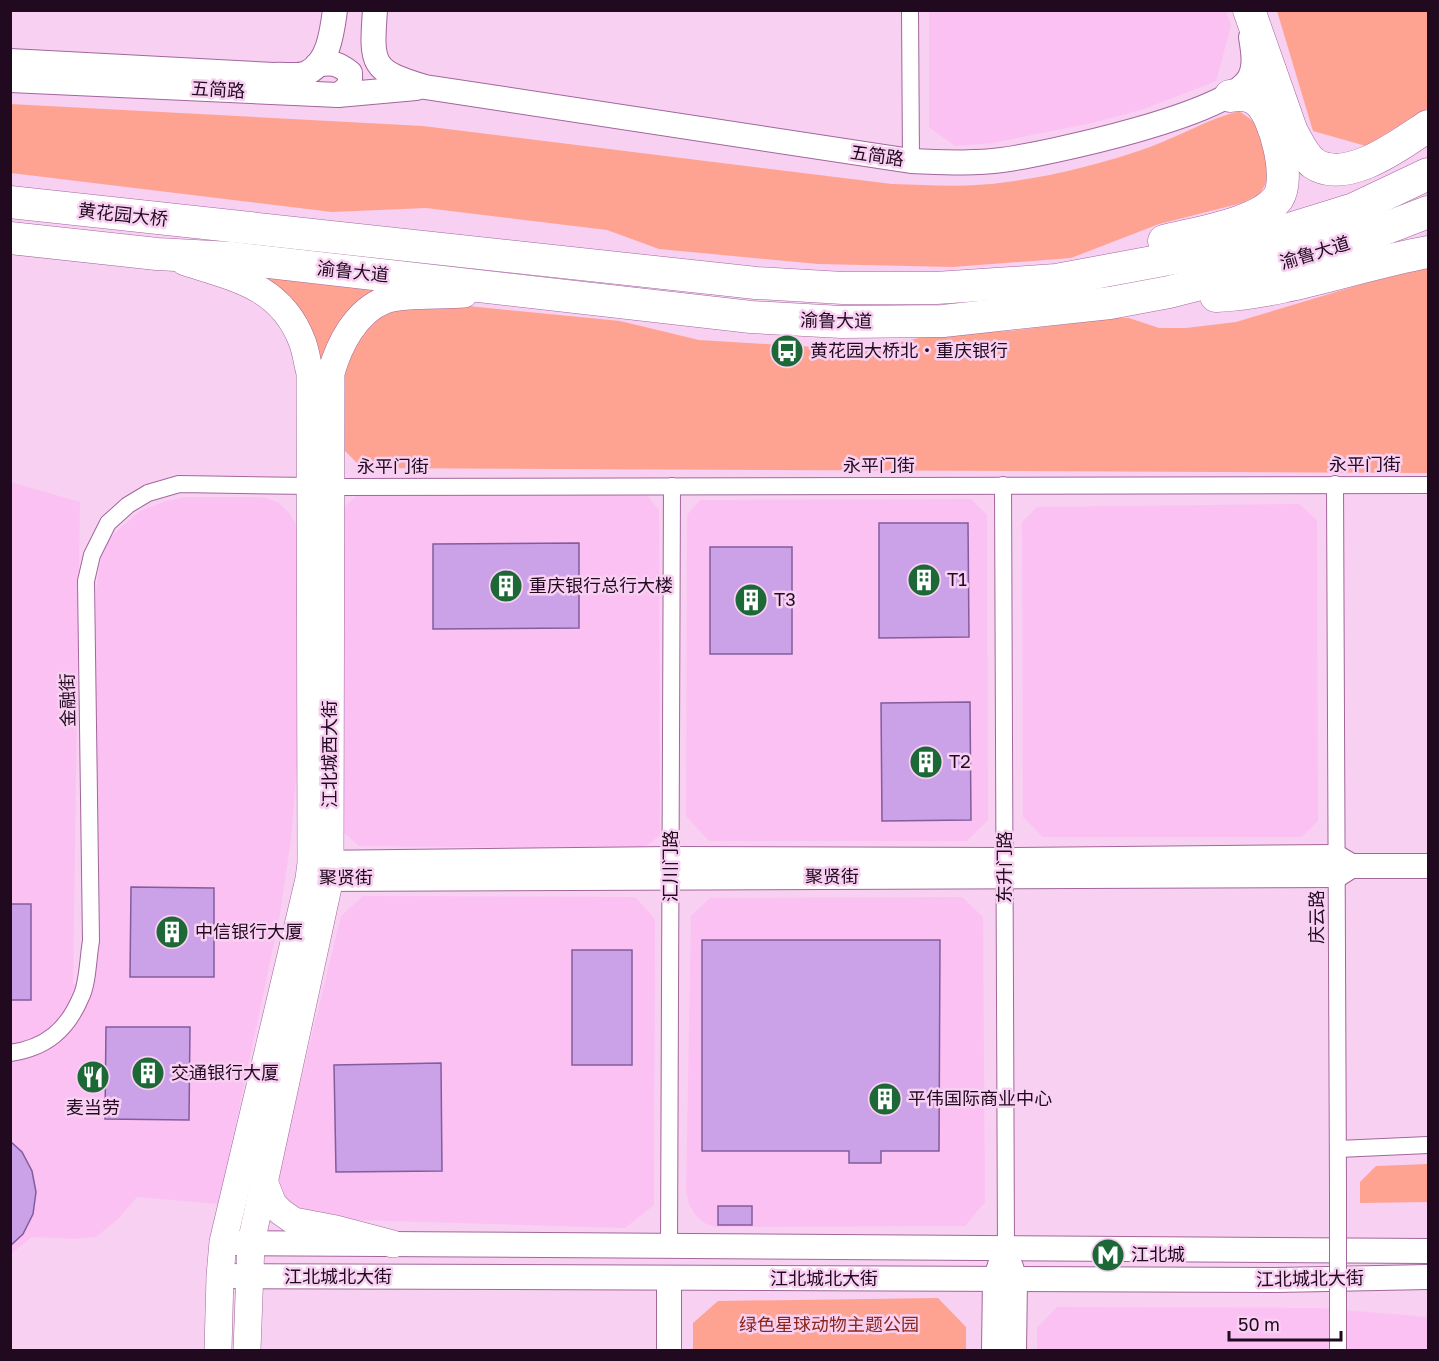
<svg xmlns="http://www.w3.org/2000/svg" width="1439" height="1361" font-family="'Golos Text','Noto Sans SC',sans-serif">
<rect width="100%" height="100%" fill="#f8d0f2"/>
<g fill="#fbc1f3">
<polygon points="929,11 1226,11 1231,26 1216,81 1144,109 1092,123 993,143 955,146 929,127"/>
<polygon points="10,482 80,502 73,984 93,984 96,590 101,558 109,538 140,511 166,501 186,497 258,497 267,498 279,503 290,514 296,524 297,535 298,754 291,839 280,914 219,1204 137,1197 118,1219 96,1237 75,1239 32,1237 11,1254"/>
<polygon points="359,493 646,494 659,510 660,835 643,849 359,846 342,831 339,512"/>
<polygon points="971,499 987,515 988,820 967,841 709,841 686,816 687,515 700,500"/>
<polygon points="1299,504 1317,520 1318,821 1302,837 1043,837 1023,817 1022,522 1037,507"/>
<polygon points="363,896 635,897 655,919 654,1205 625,1228 321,1219 295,1207 284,1195 279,1179 281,1162 341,916"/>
<polygon points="962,897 983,917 985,1202 965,1226 717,1227 706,1224 696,1216 689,1204 686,1189 691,916 710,898"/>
<polygon points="1057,1307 1319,1308 1428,1317 1428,1350 1037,1350 1037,1328"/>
</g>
<g fill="#fea392">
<polygon points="1277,11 1428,11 1428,108 1366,146 1313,131"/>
<path d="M10,104L423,126L892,184C930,185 969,188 1007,182C1054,176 1105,163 1150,147C1180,136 1208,119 1239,111L1253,121L1261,131L1268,166V179L1260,194L1242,203L1159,224L1071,258L953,267L818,264L659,249L607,230L426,208L332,212L11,173Z"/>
<polygon points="1428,268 1428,473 362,468 338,444 342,372 350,347 378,314 403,306 448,304 620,321 699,340 864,350 937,334 1009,331 1116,318 1129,318 1159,328 1186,328 1236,322 1369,282"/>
<polygon points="263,273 387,287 323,364 261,278"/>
<polygon points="1428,1164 1428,1202 1360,1203 1360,1182 1376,1166"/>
<polygon points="938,1298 966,1327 966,1350 693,1350 693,1323 718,1301"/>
</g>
<g fill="#cba2e7" stroke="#825c9c" stroke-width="1.5">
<polygon points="879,523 968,523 969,637 879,638"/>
<polygon points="579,543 579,628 433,629 433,544"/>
<rect x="710" y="547" width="82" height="107"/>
<polygon points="970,702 971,820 882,821 881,703"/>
<polygon points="131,887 214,888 214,977 130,977"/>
<rect x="10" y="904" width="21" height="96"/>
<polygon points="702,940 940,940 939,1151 881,1151 881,1163 849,1163 849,1151 702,1151"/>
<rect x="572" y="950" width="60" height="115"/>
<polygon points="106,1027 190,1027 189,1120 105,1119"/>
<polygon points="441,1063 442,1171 336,1172 334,1065"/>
<polygon points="10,1141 22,1152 32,1171 36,1192 33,1214 23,1234 10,1246"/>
<rect x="718" y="1206" width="34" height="19"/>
</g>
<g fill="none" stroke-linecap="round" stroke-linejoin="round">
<g stroke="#a2669c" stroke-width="18">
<g id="street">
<polyline points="910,10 911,161"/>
<polyline points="1335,484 1338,1190"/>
<polyline points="1003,485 1006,1249"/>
<polyline points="329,487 1428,485"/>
<path d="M10,1053C46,1048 67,1030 81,997C88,983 88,957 91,941L86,581L92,555L108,523L128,505L148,493L179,484L310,486"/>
<polyline points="1338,1149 1428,1145"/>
<polyline points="669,1247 672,486"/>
</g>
</g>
<g stroke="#a2669c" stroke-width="26">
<g id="secondary">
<path d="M375,10C371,65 371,71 425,87L911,161C941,162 972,164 1002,160C1046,154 1232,114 1250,77C1256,65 1253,50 1251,37"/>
<path d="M10,61L274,75C283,74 299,77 307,73C329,62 332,32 335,10"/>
<path d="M317,65C332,62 338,63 350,73C351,85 348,89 338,95"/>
<polyline points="10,80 338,95 416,88"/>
<polyline points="311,863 671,859 1005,860 1336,857 1351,866 1337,875 312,879"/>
<polyline points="1351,866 1428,866"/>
<polyline points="234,1243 1428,1251"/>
<polyline points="1011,1267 1015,1280 1014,1350"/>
<polyline points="220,1276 1277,1280 1428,1277"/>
<polyline points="669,1350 669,1278"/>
<polyline points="994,1350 995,1280 1000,1265"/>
</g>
</g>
<g stroke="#a2669c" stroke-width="28">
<g id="primary">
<path d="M185,262C235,278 281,286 302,341C306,351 307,362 310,373L311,863L309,879L223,1242L220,1276L218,1350"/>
<polyline points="264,1181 273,1204 281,1212 294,1221 336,1229 393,1244"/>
<path d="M247,1350L251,1243L330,878L331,373C339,345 355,312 385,300C404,293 442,296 464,294"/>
</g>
</g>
<g stroke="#a2669c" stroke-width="33">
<g id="highway">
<path d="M1249,10L1292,132C1298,142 1303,155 1313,163C1346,186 1401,144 1428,126"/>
<polyline points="10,202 756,283 843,288 936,288 1056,280 1228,248 1354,209 1428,174"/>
<polyline points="10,238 157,254 232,258 751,317 841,322 943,321 1110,303 1169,292 1287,262 1348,243 1428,212"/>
<path d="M1164,241C1194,233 1259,224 1278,198C1291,178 1275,118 1260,103C1251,94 1241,94 1230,96"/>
<path d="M1216,296C1289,292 1357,265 1428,252"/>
</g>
</g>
<use href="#street" stroke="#fff" stroke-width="16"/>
<use href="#secondary" stroke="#fff" stroke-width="24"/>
<use href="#primary" stroke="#fff" stroke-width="27"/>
<use href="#highway" stroke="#fff" stroke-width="32"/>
<g stroke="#a2669c" stroke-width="18" stroke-linecap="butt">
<polyline id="street-bridge" points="1338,1190 1338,1350"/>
</g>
<use href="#street-bridge" stroke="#fff" stroke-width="16"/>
</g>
<defs>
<g id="bus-disc" transform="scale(1.725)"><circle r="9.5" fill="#1c6836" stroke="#f8d0f2"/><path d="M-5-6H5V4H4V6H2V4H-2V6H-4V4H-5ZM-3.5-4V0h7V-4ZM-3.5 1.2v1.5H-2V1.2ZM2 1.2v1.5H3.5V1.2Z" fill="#fff"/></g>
<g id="building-disc" transform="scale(1.725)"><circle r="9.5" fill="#1c6836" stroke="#f8d0f2"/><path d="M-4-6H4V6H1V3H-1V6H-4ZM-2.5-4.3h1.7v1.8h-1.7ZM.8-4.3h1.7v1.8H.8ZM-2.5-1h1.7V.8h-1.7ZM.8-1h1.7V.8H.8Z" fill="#fff"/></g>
<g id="restaurant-disc" transform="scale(1.725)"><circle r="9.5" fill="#1c6836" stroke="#f8d0f2"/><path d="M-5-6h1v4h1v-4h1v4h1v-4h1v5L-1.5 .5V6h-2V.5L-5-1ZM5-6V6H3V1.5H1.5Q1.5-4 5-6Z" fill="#fff"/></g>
<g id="metro-disc" transform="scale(1.725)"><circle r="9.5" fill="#1c6836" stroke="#f8d0f2"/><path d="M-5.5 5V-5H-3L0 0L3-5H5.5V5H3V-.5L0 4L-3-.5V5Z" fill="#fff"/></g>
</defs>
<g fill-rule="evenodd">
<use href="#bus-disc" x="787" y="351"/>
<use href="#building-disc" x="924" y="580"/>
<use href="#building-disc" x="506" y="586"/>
<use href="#building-disc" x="751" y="600"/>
<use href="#building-disc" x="926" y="762"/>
<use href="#building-disc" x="172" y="932"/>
<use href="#building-disc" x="148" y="1073"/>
<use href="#restaurant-disc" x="93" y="1077"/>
<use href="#building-disc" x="885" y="1099"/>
<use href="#metro-disc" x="1108" y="1255"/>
</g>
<g text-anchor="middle" stroke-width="5" stroke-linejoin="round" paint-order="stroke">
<g font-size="18" fill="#210a1f" stroke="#f8d0f2">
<text transform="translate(218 90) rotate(3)" y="6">五简路</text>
<text transform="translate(877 156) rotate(8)" y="6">五简路</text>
<text transform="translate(123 215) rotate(6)" y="6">黄花园大桥</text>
<text transform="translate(1315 253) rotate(-17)" y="6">渝鲁大道</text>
<text transform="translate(353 272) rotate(6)" y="6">渝鲁大道</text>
<text transform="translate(836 321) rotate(1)" y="6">渝鲁大道</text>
<text x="1365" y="471">永平门街</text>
<text x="879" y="472">永平门街</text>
<text x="393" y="473">永平门街</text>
<text transform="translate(68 700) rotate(-91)" y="6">金融街</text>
<text transform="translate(330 754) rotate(-90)" y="6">江北城西大街</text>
<text transform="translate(671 866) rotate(-90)" y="6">汇川门路</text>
<text transform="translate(1005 867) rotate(-90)" y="6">东升门路</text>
<text x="832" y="883">聚贤街</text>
<text x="346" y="884">聚贤街</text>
<text transform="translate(1317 917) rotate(-90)" y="6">庆云路</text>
<text x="338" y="1283">江北城北大街</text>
<text x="824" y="1285">江北城北大街</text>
<text transform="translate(1310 1279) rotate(-1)" y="6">江北城北大街</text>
</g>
<g font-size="18" fill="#210a1f" stroke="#f8d0f2" text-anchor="start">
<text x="810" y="357">黄花园大桥北‧重庆银行</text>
<text x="947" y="586">T1</text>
<text x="529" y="592">重庆银行总行大楼</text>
<text x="774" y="606">T3</text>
<text x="949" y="768">T2</text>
<text x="195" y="938">中信银行大厦</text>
<text x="171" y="1079">交通银行大厦</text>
<text x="908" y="1105">平伟国际商业中心</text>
<text x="93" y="1114" text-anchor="middle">麦当劳</text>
<text x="1131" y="1261">江北城</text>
</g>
<g font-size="18" fill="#8a271a" stroke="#f8d0f2">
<text x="829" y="1331">绿色星球动物主题公园</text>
</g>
</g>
<rect width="1439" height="1361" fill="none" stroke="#210a1f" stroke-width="24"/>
<path d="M1229 1331v9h112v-9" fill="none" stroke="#210a1f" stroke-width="3"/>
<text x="1238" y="1331" font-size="18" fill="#210a1f" stroke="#f8d0f2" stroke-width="4.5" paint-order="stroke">50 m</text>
</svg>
